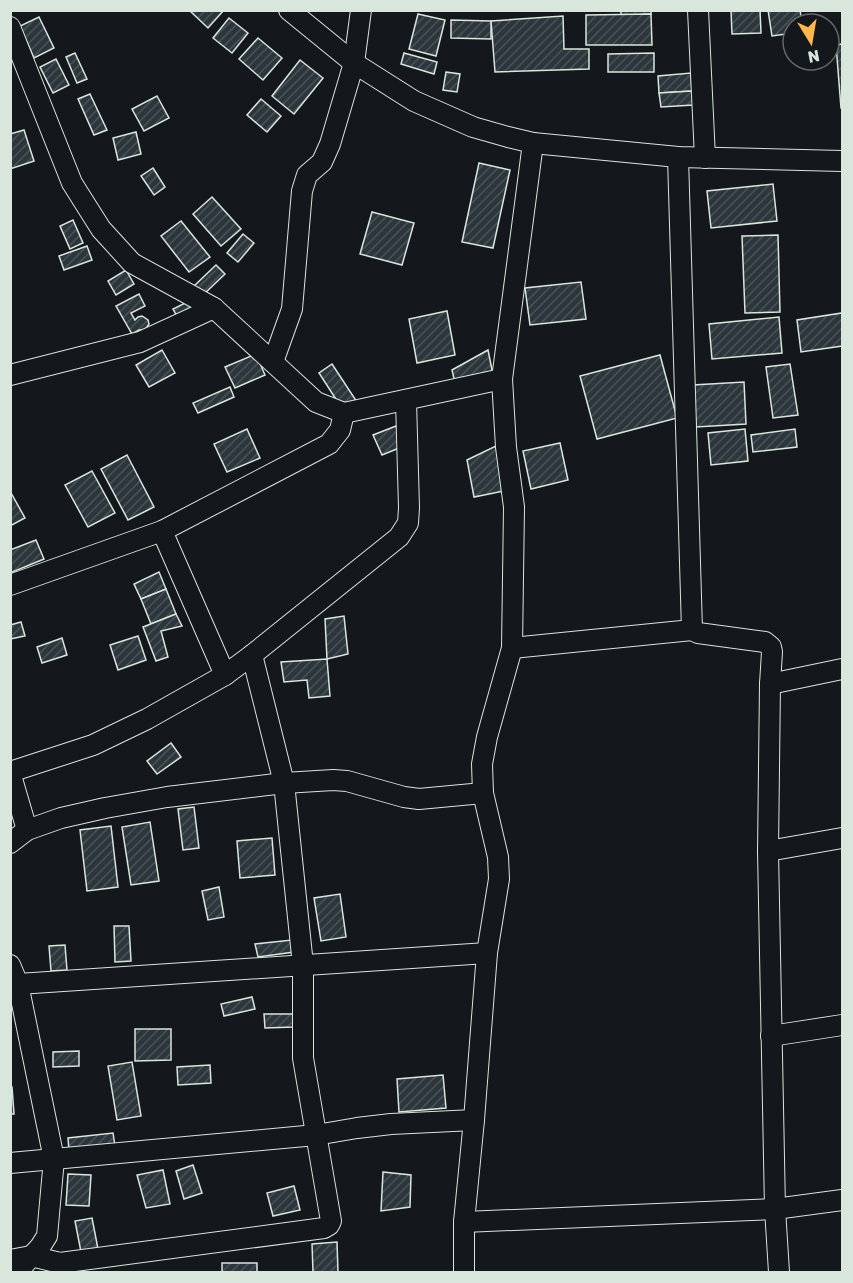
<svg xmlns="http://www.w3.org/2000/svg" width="853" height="1283" font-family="Rubik,sans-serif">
<defs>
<pattern id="building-hatch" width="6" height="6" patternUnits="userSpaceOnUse" patternTransform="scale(1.5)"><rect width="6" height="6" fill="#2c363c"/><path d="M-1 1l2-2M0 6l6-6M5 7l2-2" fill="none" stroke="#4a5358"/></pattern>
</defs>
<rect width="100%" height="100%" fill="#14181c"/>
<g fill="url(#building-hatch)" stroke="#d8e6dc" stroke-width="1.5">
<polygon points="189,10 224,10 208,28"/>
<polygon points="621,10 651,10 651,14 621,16"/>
<polygon points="731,10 760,10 761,33 732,34"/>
<polygon points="768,10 800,10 802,24 793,24 793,33 772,36"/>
<polygon points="418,14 445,20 436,56 409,49"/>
<polygon points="651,14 652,45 586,45 586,15"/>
<polygon points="563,16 564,49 589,49 589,69 495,72 491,21"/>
<polygon points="39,17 54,48 34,58 20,26"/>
<polygon points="229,18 248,33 232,53 213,38"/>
<polygon points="451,20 491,21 491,39 451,38"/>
<polygon points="258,38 282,58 263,80 239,59"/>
<polygon points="842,44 842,108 841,108 836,45"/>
<polygon points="75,53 87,79 77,83 66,57"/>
<polygon points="404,53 437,62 434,74 401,64"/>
<polygon points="654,53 654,72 608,72 608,54"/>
<polygon points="56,59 69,85 53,93 40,67"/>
<polygon points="300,60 323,78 294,114 272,96"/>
<polygon points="446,72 460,74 457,92 443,90"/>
<polygon points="691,73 692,91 659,93 658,76"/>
<polygon points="692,91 693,105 661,107 659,93"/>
<polygon points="90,94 107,130 94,135 78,99"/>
<polygon points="157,96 169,118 144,131 132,109"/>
<polygon points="261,99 281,116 267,132 247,115"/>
<polygon points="24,130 34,161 10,169 10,134"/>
<polygon points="136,132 141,154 118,160 113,138"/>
<polygon points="479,163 510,170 493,248 462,242"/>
<polygon points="153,168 165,187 154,195 141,176"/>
<polygon points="773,184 777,221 711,228 707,191"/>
<polygon points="212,197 241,229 221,246 193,214"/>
<polygon points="372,212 414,223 402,265 360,254"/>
<polygon points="73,220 83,243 70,249 60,226"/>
<polygon points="181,221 210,257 189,272 161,236"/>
<polygon points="243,234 254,243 238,262 227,253"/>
<polygon points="778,235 780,312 745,313 742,236"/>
<polygon points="87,246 92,260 64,270 59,256"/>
<polygon points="216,265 225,274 203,295 194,286"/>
<polygon points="126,270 134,284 116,295 108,281"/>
<polygon points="581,282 586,319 530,325 525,288"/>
<polygon points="139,294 145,306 131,313 135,320 138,317 142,316 148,320 149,324 145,330 139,330 132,334 116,306"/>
<polygon points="187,302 195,307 178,318 173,309"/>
<polygon points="447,311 455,355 417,363 409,319"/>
<polygon points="842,313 842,346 801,352 797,320"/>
<polygon points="779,317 782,353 712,359 709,324"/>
<polygon points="162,350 175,373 149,387 136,365"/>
<polygon points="488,350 493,375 455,383 452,370"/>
<polygon points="256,354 265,375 235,388 225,367"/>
<polygon points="660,355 677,418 597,439 580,376"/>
<polygon points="332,364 357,402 341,407 319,373"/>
<polygon points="790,364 798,415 773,418 766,367"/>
<polygon points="744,382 746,424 696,427 693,385"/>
<polygon points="230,387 234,397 198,413 193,403"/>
<polygon points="396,426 404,446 382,455 373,435"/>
<polygon points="247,429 260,458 227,472 214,444"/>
<polygon points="745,429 748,461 711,465 708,433"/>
<polygon points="795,429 797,447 753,452 751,435"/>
<polygon points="560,443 568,480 531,489 523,451"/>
<polygon points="500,444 509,490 474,497 467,460"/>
<polygon points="127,455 154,507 128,520 101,469"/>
<polygon points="92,471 115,513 88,527 65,485"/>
<polygon points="10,491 25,518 10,526"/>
<polygon points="36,540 44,559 10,573 10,550"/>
<polygon points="159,572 166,589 141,599 134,584"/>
<polygon points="166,589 176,614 151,624 141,599"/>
<polygon points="176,614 182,626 161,631 168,657 156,661 143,627"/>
<polygon points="344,616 348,654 327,659 325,619"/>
<polygon points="21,622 25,636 10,639 10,625"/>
<polygon points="138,636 146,660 118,670 110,645"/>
<polygon points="62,638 67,655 42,663 37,647"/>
<polygon points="327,659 330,696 309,698 307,680 284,682 281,662"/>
<polygon points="171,743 181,757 157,774 147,761"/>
<polygon points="194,807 199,848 183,850 178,809"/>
<polygon points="150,822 159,881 131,885 122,827"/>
<polygon points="111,826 118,887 87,891 80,830"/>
<polygon points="272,838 275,875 240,878 237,841"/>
<polygon points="219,887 224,917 208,920 202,891"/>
<polygon points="340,894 346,937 321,941 314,898"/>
<polygon points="114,926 129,926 131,961 115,962"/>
<polygon points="292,940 294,952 258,957 255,944"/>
<polygon points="65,945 67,970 51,971 49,946"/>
<polygon points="252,997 255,1009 224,1016 221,1004"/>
<polygon points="264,1014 294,1014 294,1027 265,1028"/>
<polygon points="135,1029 171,1029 171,1060 135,1061"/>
<polygon points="79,1051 79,1066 53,1067 53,1052"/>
<polygon points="132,1062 141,1116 117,1120 108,1066"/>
<polygon points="210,1065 211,1083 178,1085 177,1067"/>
<polygon points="443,1075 446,1108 399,1112 397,1079"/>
<polygon points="10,1087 12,1087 14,1114 10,1114"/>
<polygon points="113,1133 115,1146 69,1151 68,1138"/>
<polygon points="193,1165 202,1193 184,1199 176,1171"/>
<polygon points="163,1170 170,1204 146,1208 137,1175"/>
<polygon points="383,1172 411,1175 410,1207 381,1211"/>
<polygon points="68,1174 91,1175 89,1206 66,1205"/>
<polygon points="294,1186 300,1210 273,1216 267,1193"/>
<polygon points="92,1218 98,1249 81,1252 75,1221"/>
<polygon points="337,1242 338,1272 313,1272 312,1244"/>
<rect x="222" y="1263" width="35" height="9"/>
</g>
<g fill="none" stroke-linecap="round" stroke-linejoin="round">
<g stroke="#d8e6dc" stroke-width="22">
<g id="minor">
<polyline points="289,10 354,63 414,101 473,127 508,137 533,143 678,157 842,161"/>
<polyline points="698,10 705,158"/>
<polyline points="10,27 72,183 101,229 132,263 214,308 316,402 344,413 502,379"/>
<polyline points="678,157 692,630 698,633 765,642 771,647 772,652 770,684 768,851 775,1209 779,1272"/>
<polyline points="273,362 292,309 302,191 307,175 322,162 330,144 354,63 361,10"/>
<polyline points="10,375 140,342 214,308"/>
<polyline points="162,531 225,675"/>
<polyline points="10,585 162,531 329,444 340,430 344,413"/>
<polyline points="512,648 692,630"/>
<polyline points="770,684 842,669"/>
<polyline points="10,772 93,745 147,719 225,675 252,655 399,537 408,523 409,508 406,400"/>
<polyline points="10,772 27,830"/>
<polyline points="10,843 27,830 61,818 105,808 167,797 284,783 333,780 347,781 404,797 419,799 483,793"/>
<polyline points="768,851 842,838"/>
<polyline points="10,965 18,984 54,1159 47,1236 40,1247 20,1269 18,1272"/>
<polyline points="18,984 487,953"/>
<polyline points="771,1036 842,1025"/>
<polyline points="10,1163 316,1135 357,1128 391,1124 474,1120"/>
<polyline points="464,1222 775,1209 842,1200"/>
<polyline points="10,1260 31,1256 60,1263 324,1228 329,1225 331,1221 303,1058 303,965 284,783 252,655"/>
<polyline points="464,1272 464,1222 474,1120 487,953 499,879 498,857 483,793 482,764 487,737 512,648 514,507 506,447 502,379 533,143"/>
</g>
</g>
<use href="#minor" stroke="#14181c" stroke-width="20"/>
</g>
<rect width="853" height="1283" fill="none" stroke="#d8e6dc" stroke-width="24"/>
<g transform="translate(811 42) rotate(169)"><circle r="28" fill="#14181c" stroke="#626a69" stroke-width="1.5"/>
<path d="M0-4.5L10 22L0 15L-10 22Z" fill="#ffb74d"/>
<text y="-9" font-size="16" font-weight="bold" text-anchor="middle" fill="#d8e6dc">N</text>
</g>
</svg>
